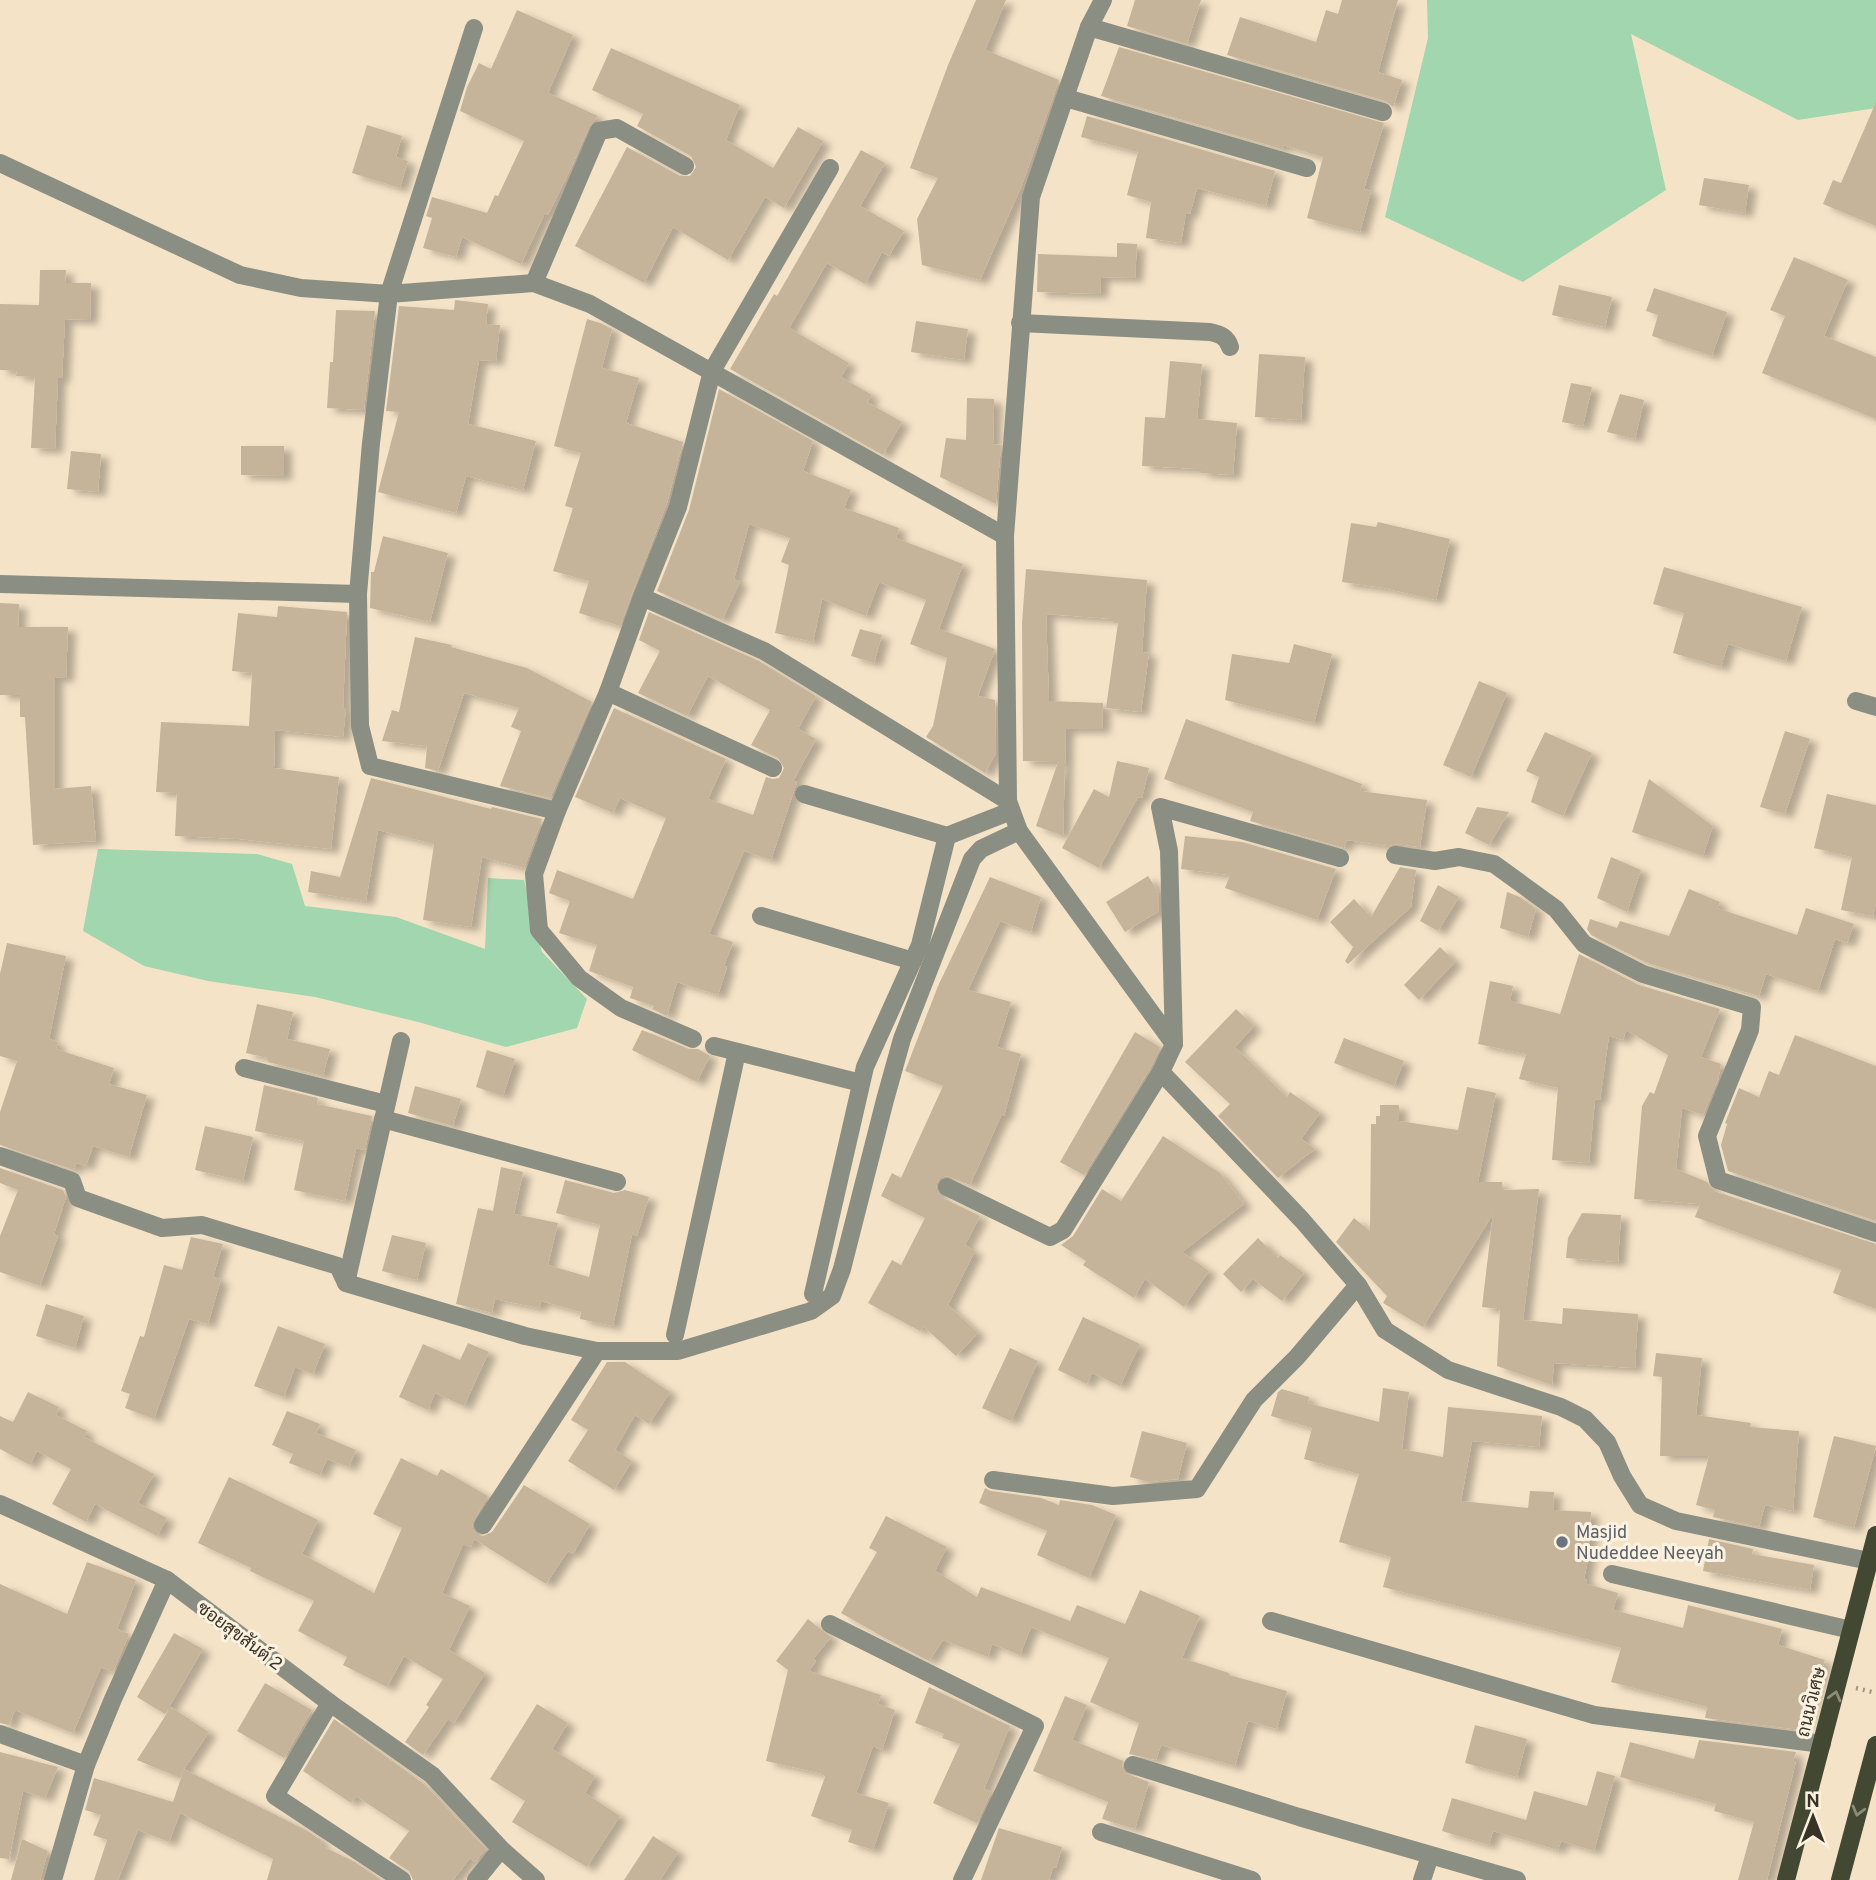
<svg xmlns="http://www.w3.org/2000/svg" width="1876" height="1880" font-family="Overpass,Sarabun,sans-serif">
<defs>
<filter id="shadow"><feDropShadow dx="8" dy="4.5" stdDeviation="3.5" flood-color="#0004"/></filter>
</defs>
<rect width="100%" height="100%" fill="#f5e3c7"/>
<g fill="#a2d6ae">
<polygon points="1427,0 1876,0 1876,108 1798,120 1631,34 1666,190 1523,282 1385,217 1428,38"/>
<polygon points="98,849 257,854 292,864 305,906 396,917 485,949 488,878 524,880 542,952 587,999 577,1028 506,1047 418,1022 315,997 208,981 144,966 83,931"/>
</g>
<g fill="#c5b499" filter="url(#shadow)">
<polygon points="976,0 1006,0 985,50 1059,80 1022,185 980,280 922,265 917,219 938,178 910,168 948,65"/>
<polygon points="1135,0 1201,0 1187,44 1127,26"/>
<polygon points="1342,0 1398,0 1378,72 1402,80 1393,107 1386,101 1227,55 1240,17 1316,42 1326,10 1338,14"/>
<polygon points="517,10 573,35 548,93 598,116 589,127 572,166 548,215 545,213 521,264 462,237 456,257 423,248 432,218 426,216 432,197 487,213 495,195 498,196 524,141 460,111 467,87 479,63 491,69"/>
<polygon points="1119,47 1384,123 1364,189 1371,191 1360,232 1307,218 1323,157 1283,145 1282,149 1101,96"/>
<polygon points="611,48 740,105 726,140 773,168 798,127 823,141 784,208 765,197 728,260 673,227 644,283 575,246 627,147 680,176 690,176 696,167 691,156 637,126 643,114 592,90"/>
<polygon points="1876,102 1876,226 1823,204 1833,180 1841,183"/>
<polygon points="1087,116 1275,171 1266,206 1197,188 1190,214 1186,213 1181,243 1146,238 1151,202 1127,195 1138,152 1081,137"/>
<polygon points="367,125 402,136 396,157 408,161 400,188 352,173"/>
<polygon points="861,150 885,163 860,206 904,231 889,256 882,252 865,284 827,263 789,328 849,363 841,377 872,395 867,402 902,422 883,455 730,369 774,294 777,296"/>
<polygon points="1704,178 1749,185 1745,213 1699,205"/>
<polygon points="1117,243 1137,244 1135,278 1101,277 1100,294 1037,292 1038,254 1117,257"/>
<polygon points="1794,257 1848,280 1824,336 1876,357 1876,419 1762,373 1785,316 1770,310"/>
<polygon points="40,270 66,270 65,283 91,283 90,320 65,319 62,378 58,378 55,449 31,448 35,377 16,376 17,371 0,370 0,304 39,305"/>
<polygon points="1559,285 1612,297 1605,327 1552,315"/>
<polygon points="1654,288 1727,312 1712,356 1652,336 1658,315 1646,311"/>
<polygon points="455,300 488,304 486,324 500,325 496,361 479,360 468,424 536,441 523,490 466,476 456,513 378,492 399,412 386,411 399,306 454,310"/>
<polygon points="336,310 375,311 364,410 327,408 330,362 333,362"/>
<polygon points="587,319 600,323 612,329 602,368 639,378 626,423 683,442 667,503 620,626 579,613 589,581 553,571 573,508 565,506 581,453 554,446"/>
<polygon points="916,321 968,329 964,360 911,352"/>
<polygon points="1259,354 1305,357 1301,420 1255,417"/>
<polygon points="1170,361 1202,364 1197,419 1237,423 1233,475 1201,473 1201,469 1142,466 1145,417 1165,418"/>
<polygon points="1571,383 1592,387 1583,426 1562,422"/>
<polygon points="719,389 813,441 803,471 851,490 844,508 899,528 896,538 963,564 939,629 995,649 978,696 995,700 996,753 985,773 926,737 933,726 947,658 910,644 926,600 879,582 866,616 822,599 813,642 775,633 789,565 781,562 790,538 749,524 734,579 740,582 722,620 657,591 689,510"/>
<polygon points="1620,394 1644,400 1635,439 1607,432"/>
<polygon points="967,398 994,399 993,444 1001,445 996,504 940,477 946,438 966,440"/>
<polygon points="241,446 284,446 284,476 241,475"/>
<polygon points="71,451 101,454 98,492 67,489"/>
<polygon points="1378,522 1450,539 1436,600 1384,588 1342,582 1351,523 1376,527"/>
<polygon points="383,536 448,553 430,622 370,608 371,572 374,572"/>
<polygon points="1664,567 1802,607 1786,661 1728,644 1721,667 1673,653 1684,613 1653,604"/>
<polygon points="1026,569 1147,580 1142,652 1149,653 1141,712 1106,708 1118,623 1114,623 1114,619 1046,614 1049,701 1103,703 1102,729 1066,729 1063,836 1036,826 1058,762 1023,761 1022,623"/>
<polygon points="0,603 19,604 18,627 68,627 66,678 55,677 55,789 91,786 96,841 33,845 25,717 20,717 20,695 0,695"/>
<polygon points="278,606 347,612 343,708 346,708 343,737 275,730 274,768 339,777 331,849 239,839 175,836 177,793 156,792 161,722 249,726 252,673 232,671 238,613 277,617"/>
<polygon points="649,612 759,661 816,696 798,729 816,739 793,781 797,782 771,860 744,851 709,934 733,942 724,966 727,967 718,995 677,982 667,1016 652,1009 654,1006 630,998 633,987 589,971 597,945 559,933 570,901 549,893 557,870 633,899 666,818 620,798 613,813 575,797 614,708 726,759 708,799 753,815 766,777 773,779 779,778 784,768 778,758 751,745 770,710 708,676 687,716 638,693 660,651 639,640"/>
<polygon points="860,629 882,635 874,663 851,656"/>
<polygon points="415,637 452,645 451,647 527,668 592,702 550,798 500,786 521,731 511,727 519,708 464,693 438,771 425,768 427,746 382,741 392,710 399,712"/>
<polygon points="1294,644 1332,654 1314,723 1225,700 1232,654 1289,663"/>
<polygon points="1479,681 1507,693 1471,777 1443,765"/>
<polygon points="1186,719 1362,784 1360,791 1427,800 1420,847 1397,844 1388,846 1347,840 1344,848 1250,821 1253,812 1164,779"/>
<polygon points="1785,731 1810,739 1785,814 1760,807"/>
<polygon points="1545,732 1592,753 1563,816 1531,802 1539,777 1526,771"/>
<polygon points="1117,761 1149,768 1142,798 1138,797 1099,868 1062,848 1094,789 1109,797"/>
<polygon points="371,778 491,809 492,807 542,819 524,868 482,857 471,927 423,920 434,844 378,830 366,901 308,892 311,871 340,877"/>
<polygon points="1649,779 1713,826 1703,856 1632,832"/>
<polygon points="1827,794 1876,805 1876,903 1873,916 1841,910 1852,857 1814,848"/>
<polygon points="1477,807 1509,812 1489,845 1465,833"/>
<polygon points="1185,836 1242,842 1336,869 1317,920 1225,888 1230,875 1181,869"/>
<polygon points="1611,857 1641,870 1627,912 1597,898"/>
<polygon points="1400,867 1416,870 1411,907 1348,964 1345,961 1353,947 1330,922 1354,899 1371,917"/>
<polygon points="1148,876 1159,893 1159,911 1125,932 1106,902"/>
<polygon points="990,877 1041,897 1031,932 1000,921 968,990 1011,1002 997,1047 1021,1054 1004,1116 1001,1116 970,1185 947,1176 940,1178 937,1183 936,1188 941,1197 980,1216 965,1245 975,1251 948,1305 978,1333 956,1356 923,1326 920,1331 868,1303 892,1260 901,1265 925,1218 881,1196 892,1173 901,1178 943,1086 905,1071 938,986"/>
<polygon points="1438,885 1459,897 1438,931 1420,921"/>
<polygon points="1689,889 1720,902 1717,908 1797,935 1806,908 1854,924 1847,943 1835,939 1818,991 1766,974 1759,996 1647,963 1591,935 1587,929 1590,919 1617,928 1620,921 1669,936"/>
<polygon points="1507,892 1520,897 1536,909 1528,937 1500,928"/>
<polygon points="7,943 66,956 49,1039 58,1042 56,1049 114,1068 109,1084 147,1095 129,1157 93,1146 86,1166 76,1163 74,1170 0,1145 0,1112 17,1061 0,1056 0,974"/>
<polygon points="1440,947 1455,962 1419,1000 1404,985"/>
<polygon points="1579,954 1639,985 1720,1009 1701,1057 1721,1064 1718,1080 1703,1115 1682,1108 1676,1169 1707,1182 1714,1191 1876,1244 1876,1309 1833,1293 1841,1270 1695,1217 1700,1204 1634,1199 1642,1106 1650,1092 1654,1094 1668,1055 1626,1030 1623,1040 1609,1036 1600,1100 1595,1099 1589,1163 1552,1160 1558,1088 1519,1079 1526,1054 1478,1044 1490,981 1513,986 1510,1001 1560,1014"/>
<polygon points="257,1004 293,1012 287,1039 330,1049 323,1076 268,1062 268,1058 246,1053"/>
<polygon points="1236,1009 1254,1026 1235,1047 1287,1097 1290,1092 1320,1113 1301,1139 1315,1149 1278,1178 1218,1116 1230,1104 1185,1062"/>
<polygon points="642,1030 689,1049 698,1049 710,1056 697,1082 632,1050"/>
<polygon points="1135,1032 1160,1047 1151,1067 1084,1175 1060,1162"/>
<polygon points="1795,1035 1876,1066 1876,1221 1728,1171 1721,1145 1727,1124 1725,1123 1739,1088 1759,1097 1769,1071 1779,1075"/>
<polygon points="1344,1038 1404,1061 1394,1086 1334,1063"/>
<polygon points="487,1050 515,1059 503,1096 476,1087"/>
<polygon points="264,1085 318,1098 317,1104 372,1116 365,1150 356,1148 345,1201 294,1190 304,1141 255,1131"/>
<polygon points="415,1086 461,1099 453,1126 408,1113"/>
<polygon points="1467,1087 1496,1093 1478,1182 1502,1182 1502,1190 1539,1189 1523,1320 1562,1324 1563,1308 1638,1314 1635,1368 1554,1363 1552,1385 1497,1366 1500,1309 1482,1307 1493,1214 1423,1327 1383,1303 1387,1296 1336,1242 1354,1218 1370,1231 1371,1124 1376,1124 1376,1116 1380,1116 1380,1105 1399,1105 1399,1121 1458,1130"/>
<polygon points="205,1126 253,1137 243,1181 195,1170"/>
<polygon points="1163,1136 1220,1173 1244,1204 1182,1252 1209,1271 1184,1307 1145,1279 1134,1298 1083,1265 1086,1261 1061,1245 1073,1236 1102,1189 1121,1201"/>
<polygon points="501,1167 523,1172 514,1214 558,1223 548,1265 589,1277 600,1225 556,1213 565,1180 614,1193 625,1190 649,1197 637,1236 632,1234 613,1326 580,1319 581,1312 541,1301 539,1308 495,1299 492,1313 456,1304 478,1208 493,1211"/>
<polygon points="0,1168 63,1190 66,1197 54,1234 58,1236 40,1286 0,1272 0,1236 18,1190 0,1183"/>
<polygon points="1582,1213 1621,1215 1618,1262 1566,1258 1568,1238"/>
<polygon points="392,1235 426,1243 417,1280 382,1271"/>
<polygon points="191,1237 223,1244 213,1277 221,1279 208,1324 189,1319 154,1419 125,1408 130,1394 121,1391 140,1336 144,1337 164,1265 182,1270"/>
<polygon points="1258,1238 1278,1258 1280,1255 1304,1273 1282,1301 1253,1279 1241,1292 1223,1274"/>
<polygon points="46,1304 84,1316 75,1348 36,1336"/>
<polygon points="1083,1317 1140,1344 1120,1386 1092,1373 1087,1384 1058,1370"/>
<polygon points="278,1326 325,1344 313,1374 295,1367 284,1397 254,1386"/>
<polygon points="468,1343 489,1352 464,1406 435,1393 428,1410 399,1397 423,1344 460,1360"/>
<polygon points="1010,1348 1038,1361 1011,1421 982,1408"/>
<polygon points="1656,1353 1702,1358 1696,1415 1751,1423 1750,1427 1799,1431 1793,1511 1765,1505 1759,1527 1713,1517 1715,1510 1696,1505 1709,1456 1660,1456 1662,1377 1653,1376"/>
<polygon points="607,1362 625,1362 670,1392 649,1424 635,1415 615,1450 632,1461 614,1490 568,1461 588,1430 571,1420"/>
<polygon points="1383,1388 1409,1392 1402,1449 1443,1457 1448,1407 1542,1416 1539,1447 1472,1441 1461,1501 1528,1508 1530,1491 1554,1492 1553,1510 1591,1512 1588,1559 1584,1579 1587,1580 1587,1584 1618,1593 1613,1610 1683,1628 1688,1605 1782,1629 1778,1645 1825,1660 1802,1730 1705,1718 1707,1707 1611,1682 1621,1648 1383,1587 1391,1557 1339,1542 1359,1474 1304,1459 1312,1428 1271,1416 1278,1392 1282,1389 1309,1397 1308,1403 1379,1422"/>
<polygon points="28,1392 59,1407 56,1415 87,1431 84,1437 154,1474 138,1503 167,1518 157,1536 95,1504 86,1522 52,1504 71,1469 37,1451 30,1465 0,1449 0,1416 13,1422"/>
<polygon points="287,1411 320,1424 316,1433 356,1450 349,1467 327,1459 320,1475 289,1463 293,1454 272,1445"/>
<polygon points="1142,1431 1187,1443 1178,1479 1149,1482 1130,1477"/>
<polygon points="1834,1436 1876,1446 1854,1528 1813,1517"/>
<polygon points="401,1458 437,1476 441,1469 488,1496 472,1524 473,1529 477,1535 483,1536 492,1532 524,1485 590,1524 573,1554 568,1551 546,1584 474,1539 471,1547 463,1544 442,1593 470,1606 449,1650 485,1673 454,1723 448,1719 423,1755 405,1742 429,1707 426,1705 443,1679 404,1656 387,1687 343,1665 347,1657 298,1631 314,1601 250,1571 251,1568 198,1543 229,1477 318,1520 302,1554 374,1593 402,1528 373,1514"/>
<polygon points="985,1488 991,1491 1041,1498 1059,1505 1060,1500 1092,1505 1116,1515 1089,1578 1037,1555 1047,1531 979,1503"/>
<polygon points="886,1516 947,1547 935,1571 977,1597 981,1587 1070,1621 1077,1605 1125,1624 1140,1590 1200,1616 1182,1658 1229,1673 1229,1675 1287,1691 1277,1729 1248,1721 1235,1766 1161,1745 1156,1760 1129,1754 1139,1723 1090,1702 1109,1658 1031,1627 1020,1655 992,1644 988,1657 943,1640 929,1661 885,1638 841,1613 877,1552 869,1548"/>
<polygon points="1709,1539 1753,1549 1752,1554 1814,1565 1810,1590 1703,1571"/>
<polygon points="87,1562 136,1580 117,1629 129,1634 113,1672 101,1667 73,1733 15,1710 9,1725 0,1723 0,1584 67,1614"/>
<polygon points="808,1619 831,1637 813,1659 816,1661 809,1671 881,1695 878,1704 895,1710 882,1750 873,1746 856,1793 889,1803 873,1850 848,1842 852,1830 811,1816 825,1777 823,1774 766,1761 788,1670 776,1661"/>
<polygon points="174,1633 203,1649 165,1714 137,1697"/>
<polygon points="265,1683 312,1710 284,1758 237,1731"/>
<polygon points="929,1687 1010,1726 984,1789 991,1792 977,1823 933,1803 960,1744 942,1738 944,1734 915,1723"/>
<polygon points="1065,1696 1087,1705 1072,1740 1123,1761 1122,1767 1125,1773 1149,1782 1135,1829 1102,1819 1108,1802 1033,1771"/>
<polygon points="537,1704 568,1723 552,1749 595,1776 585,1793 620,1816 587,1867 512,1822 525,1801 490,1779"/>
<polygon points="171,1707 209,1732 180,1775 173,1775 137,1760"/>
<polygon points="334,1719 424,1784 486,1849 475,1862 470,1858 453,1880 413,1880 409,1871 389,1858 409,1831 356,1796 351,1803 303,1771"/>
<polygon points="1475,1725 1527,1739 1517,1777 1465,1763"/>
<polygon points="1699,1740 1796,1752 1793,1761 1796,1761 1767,1880 1738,1880 1754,1822 1714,1811 1716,1804 1620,1777 1630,1742 1694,1759"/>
<polygon points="0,1752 58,1767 45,1798 23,1791 9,1859 0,1858"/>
<polygon points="184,1769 306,1830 322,1841 320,1845 355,1862 381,1880 267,1880 273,1859 180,1813 169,1842 138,1830 118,1880 94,1880 107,1840 93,1835 101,1815 85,1810 94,1778 173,1802"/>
<polygon points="1597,1771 1615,1776 1594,1851 1561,1841 1558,1850 1493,1831 1489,1845 1442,1831 1452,1798 1526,1820 1534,1791 1587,1806"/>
<polygon points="999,1828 1062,1847 1056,1868 1053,1867 1049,1880 981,1880"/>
<polygon points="653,1836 678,1852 660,1880 624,1880"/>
<polygon points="22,1839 48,1851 40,1880 11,1880"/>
</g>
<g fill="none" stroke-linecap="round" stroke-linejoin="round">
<polyline stroke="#a39681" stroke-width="4.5" stroke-dasharray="2 5" stroke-linecap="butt" points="1856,1688 1876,1693"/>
<g stroke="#8b8e82" stroke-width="18">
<polyline points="1103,0 1089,27 1031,197 1005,536 1008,801 1019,831 1174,1044 1161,1072 1302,1220 1358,1285 1385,1330 1448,1370 1561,1407 1585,1419 1607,1442 1622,1476 1640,1505 1676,1521 1869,1561"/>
<polyline points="1089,27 1383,112"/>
<polyline points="474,28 389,294 371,443 358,594 360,726 370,766 557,811"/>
<polyline points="1066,98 1307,168"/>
<polyline points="0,163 240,275 301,288 389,294 534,283 590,304 1005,536"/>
<polyline points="830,168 712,371 678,507 642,597 764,651 1008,801"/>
<polyline points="534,283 599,131 617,128 685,166"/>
<path d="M1020,323L1210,332C1220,334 1227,337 1230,347"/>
<polyline points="0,584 358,594"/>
<polyline points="642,597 608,692 557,811 534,874 539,930 579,978 621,1008 693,1039"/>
<polyline points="608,692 773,768"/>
<polyline points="1856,701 1876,707"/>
<polyline points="804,794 947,836"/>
<polyline points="1395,855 1435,861 1459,857 1494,864 1556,909 1584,944 1643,974 1752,1007 1750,1030 1707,1136 1718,1180 1876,1233"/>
<polyline points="761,916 913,961"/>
<polyline points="1174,1044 1169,851 1160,807 1340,858"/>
<polyline points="714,1046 861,1083"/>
<polyline points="244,1068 386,1104"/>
<polyline points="383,1119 617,1182"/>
<polyline points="0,1156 72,1181 78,1198 162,1228 202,1225 338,1266 346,1283 525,1336 597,1351 678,1351 811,1311 832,1296 842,1269 885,1100 902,1039 972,859 981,849 1019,831"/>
<polyline points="947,1187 1050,1237 1063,1230 1161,1072"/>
<polyline points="346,1283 401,1041"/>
<polyline points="813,1294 865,1067 920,945 947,836 1011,811"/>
<polyline points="675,1335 737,1052"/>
<polyline points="993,1480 1113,1496 1197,1489 1254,1400 1297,1357 1358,1285"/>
<polyline points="0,1504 167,1580 330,1703 432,1775 501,1849 536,1880"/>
<polyline points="483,1525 597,1351"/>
<polyline points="1612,1574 1851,1630"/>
<polyline points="1271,1621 1594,1715 1822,1744"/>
<polyline points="830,1624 1035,1726 962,1880"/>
<polyline points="330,1703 275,1796 402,1880"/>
<polyline points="0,1734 86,1765"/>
<polyline points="1133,1765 1299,1817 1517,1880"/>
<polyline points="1101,1832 1252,1880"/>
<polyline points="53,1880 86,1765 113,1699 167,1580"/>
<polyline points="476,1880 501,1849"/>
<polyline points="1422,1880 1430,1856"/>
</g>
<g stroke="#434832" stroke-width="18">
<polyline points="1786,1880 1876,1535"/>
<polyline points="1840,1880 1876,1745"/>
</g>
</g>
<defs><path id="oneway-chevron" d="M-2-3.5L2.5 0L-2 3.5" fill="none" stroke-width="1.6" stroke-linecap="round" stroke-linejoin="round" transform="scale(1.75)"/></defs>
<g stroke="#8d8c78">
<use href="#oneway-chevron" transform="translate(1835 1696) rotate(-76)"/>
<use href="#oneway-chevron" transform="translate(1858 1811) rotate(105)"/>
</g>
<circle fill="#6b7280" stroke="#fcf2e0" stroke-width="2.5" cx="1562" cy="1542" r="7"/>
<g text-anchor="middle" stroke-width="6" stroke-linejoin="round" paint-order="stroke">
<g font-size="18" fill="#5b616d" stroke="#fcf2e0" text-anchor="start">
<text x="1576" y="1538">Masjid<tspan x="1576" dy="21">Nudeddee Neeyah</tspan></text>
</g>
<g font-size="18" fill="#393227" stroke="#fcf2e0">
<text transform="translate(240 1636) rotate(37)" y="6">ซอยสุขสันต์ 2</text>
<text transform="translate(1811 1702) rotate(-76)" y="6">ถนนวิเศษ</text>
</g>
</g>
<g transform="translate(1813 1817)" stroke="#fcf2e0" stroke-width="5" paint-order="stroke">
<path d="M0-5L12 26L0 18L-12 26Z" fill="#393227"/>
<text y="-10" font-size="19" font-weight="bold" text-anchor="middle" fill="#393227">N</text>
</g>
</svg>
